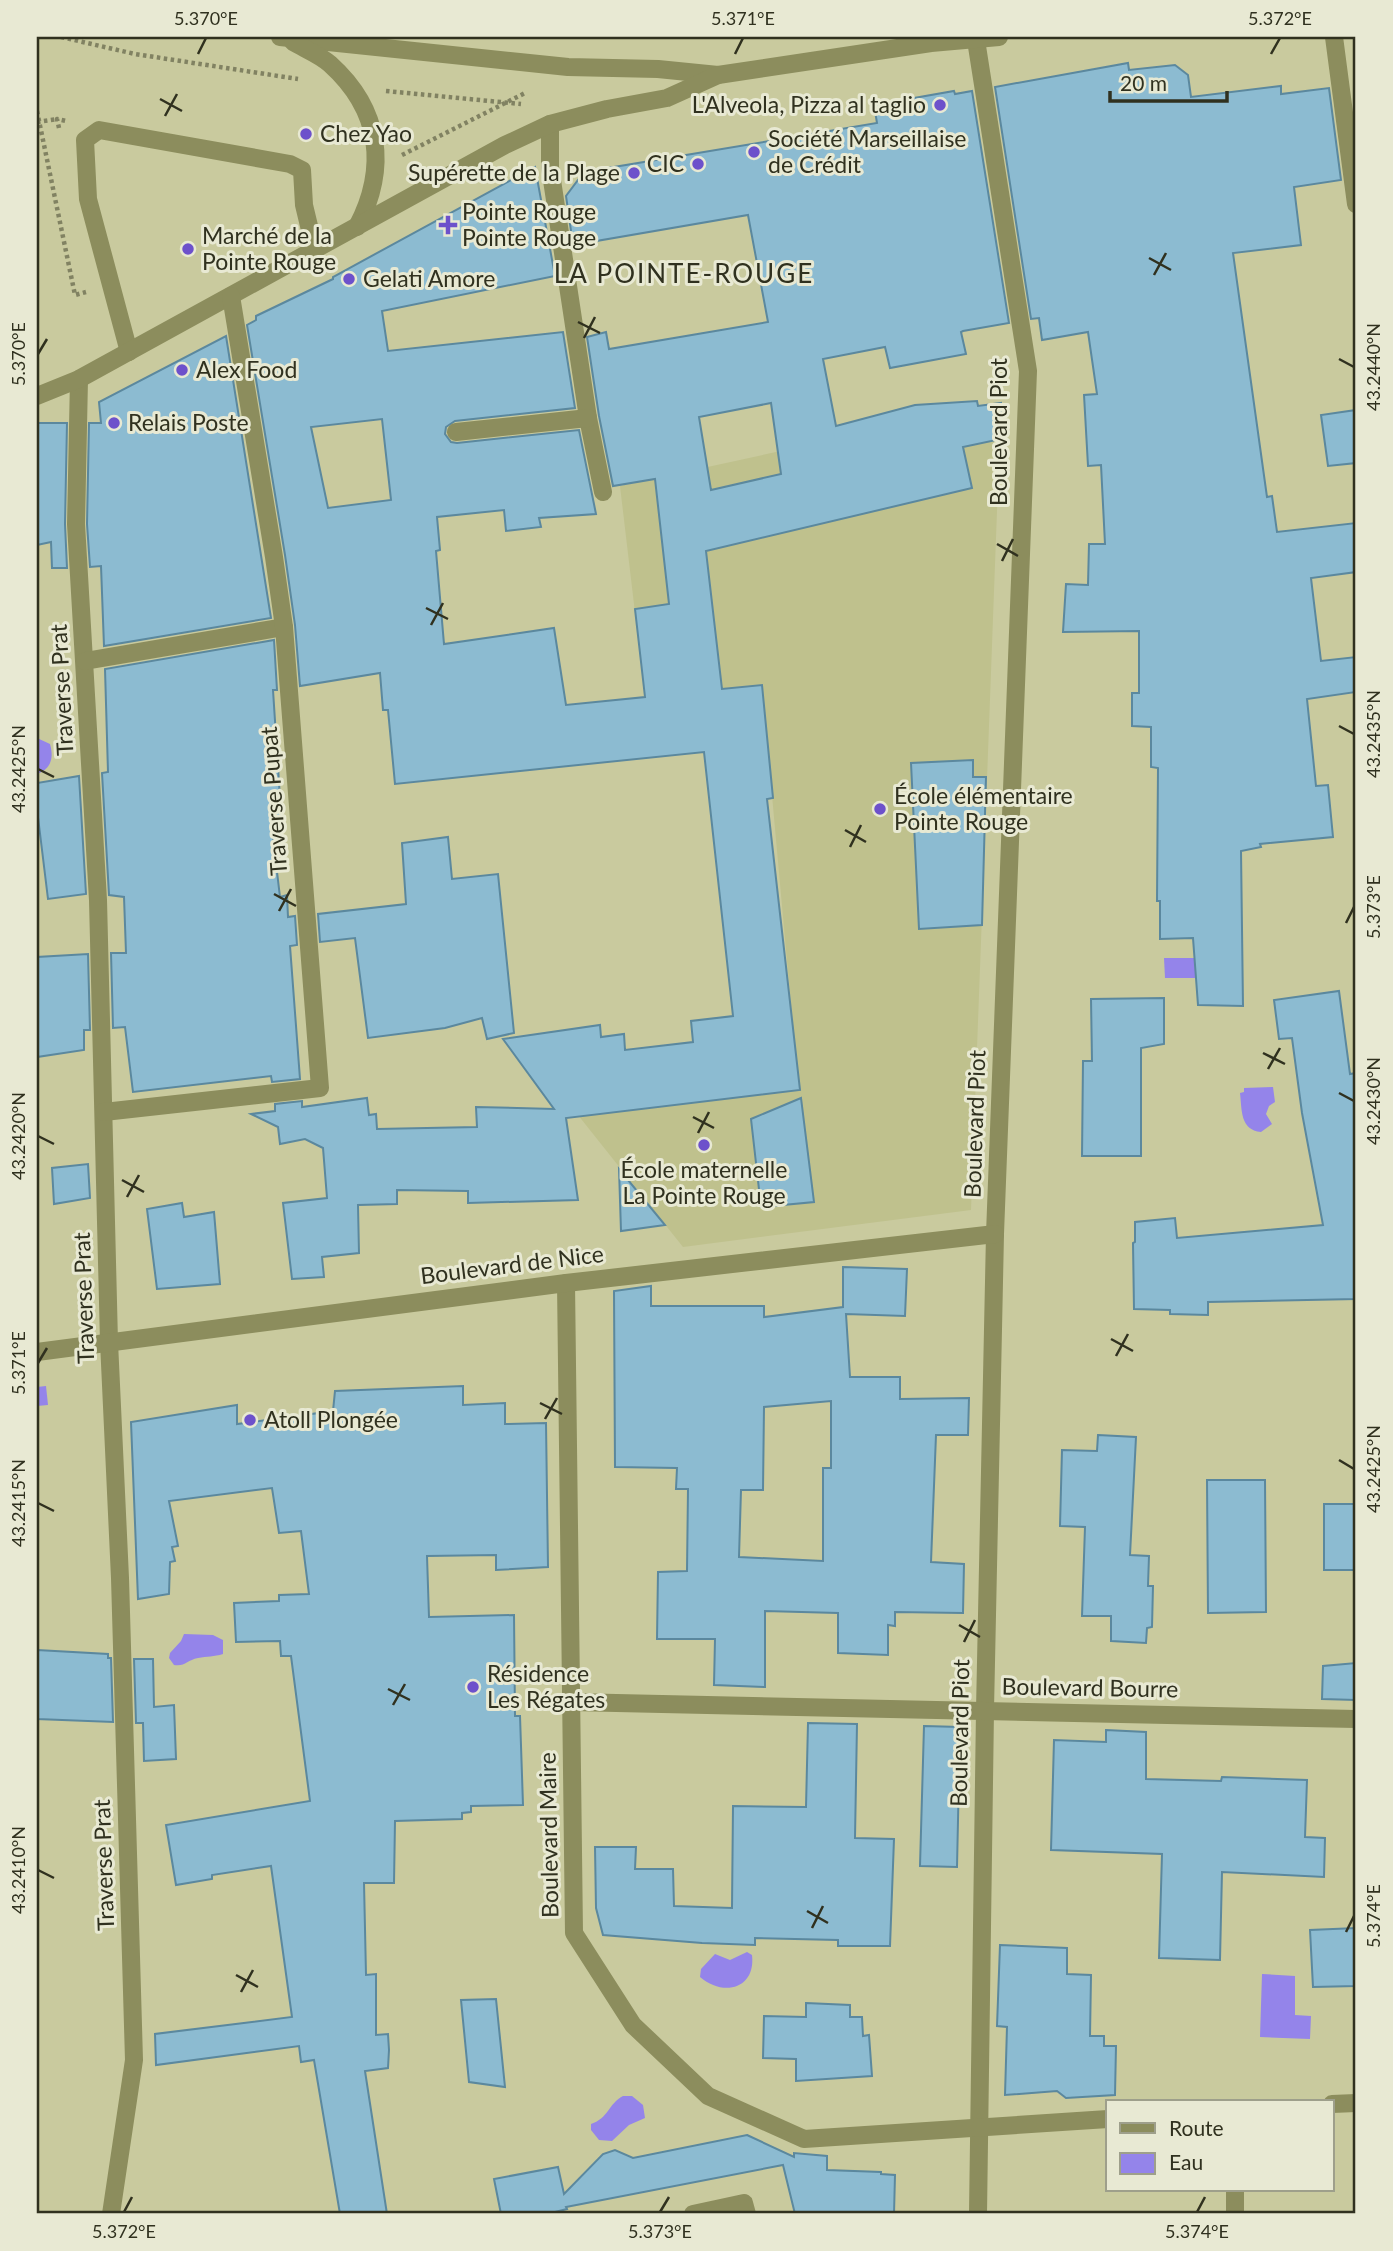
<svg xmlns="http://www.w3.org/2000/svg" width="1393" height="2251" font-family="Lato,sans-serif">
<rect width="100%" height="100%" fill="#c9ca9e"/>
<polygon fill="#bfc18d" points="1001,403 971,1210 683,1247 535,1061 693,1042 793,1027 762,685 645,697 620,486"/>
<g fill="#9484ea">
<path d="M37,738L50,744C54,758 51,769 37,774Z"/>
<polygon points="1164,958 1213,958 1213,978 1165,978"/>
<path d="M1273,1087L1275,1102L1269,1106L1266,1114L1272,1124L1261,1132C1240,1130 1242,1110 1240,1093L1244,1092V1088Z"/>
<polygon points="46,1386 48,1405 37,1406 37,1387"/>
<path d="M184,1634L213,1635L223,1640V1654C214,1657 207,1656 198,1658C187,1660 185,1667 174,1665L169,1658L170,1653L181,1641Z"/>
<path d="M747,1952L752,1955C756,1989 723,1997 700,1977L701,1969L715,1954L730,1960Z"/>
<polygon points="1262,1974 1295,1976 1295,2015 1311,2016 1310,2039 1260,2037"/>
<path d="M623,2096H632L643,2105L645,2118L629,2125L612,2141L599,2140L591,2130V2124C609,2118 608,2104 623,2096Z"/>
</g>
<g fill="#8cbbd1" stroke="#5b889e" stroke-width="2" fill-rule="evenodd">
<polygon points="1128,63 1129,70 1175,65 1188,75 1191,97 1281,86 1281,94 1329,88 1341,180 1294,187 1301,245 1233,253 1267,497 1272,496 1277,532 1356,523 1356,572 1311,578 1321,661 1356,657 1356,692 1307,699 1316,786 1328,785 1333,837 1260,844 1261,847 1241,851 1243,1006 1198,1005 1193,938 1160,939 1160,901 1157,901 1158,768 1151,767 1151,727 1132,726 1132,693 1139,693 1139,631 1063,632 1066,584 1088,585 1089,544 1105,544 1101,465 1088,466 1084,395 1097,394 1088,332 1042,340 1039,318 1031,319 995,87"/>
<path d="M954,91L955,94L972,91L1009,323L963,331L961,332L966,354L890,368L885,347L823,359L836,426L915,405L977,401L978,406L1001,403V439L963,447L972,488L706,551L722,689L762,685L773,798L767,799L800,1090L566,1118L578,1200L468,1203V1191L397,1190V1204L358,1205L359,1253L322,1257L324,1277L292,1279L283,1203L327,1198L323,1148L305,1139L280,1144L278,1127L251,1114L275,1111V1104L302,1101V1107L367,1098L369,1115L376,1114L377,1129L477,1127L476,1107L554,1109L503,1039L600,1025L601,1037L624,1034L625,1050L693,1042L691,1021L733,1016L704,752L395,784L388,710H383L380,673L300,686L295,625L285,555L247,325L256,320V316L333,279V277L535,167L555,276L382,311L388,351L563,332L575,408L455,421L446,427L445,434L451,442L457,443L579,430L596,514L539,518L541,527L506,531L504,510L437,517L440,550L436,551L444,644L554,628L566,705L645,697L635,609L669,604L655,479L613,486L599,416L587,337L606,332L609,349L768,322L748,215L573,245L566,196L584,172L877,123L874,105ZM771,403L781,474L711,490L699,417ZM382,419L391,500L328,508L311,427Z"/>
<polygon points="226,336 271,618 104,646 101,566 90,567 87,524 89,423 101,423 99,402"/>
<polygon points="1356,410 1356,463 1328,466 1321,415"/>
<polygon points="37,423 67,423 65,524 67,568 52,568 51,542 37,545"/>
<polygon points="274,640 277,690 273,690 282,829 272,830 280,897 287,895 288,917 295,916 297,945 290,946 300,1079 272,1082 271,1076 133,1092 125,1027 113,1028 111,953 126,953 124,897 109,895 102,773 108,772 105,669"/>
<polygon points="973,760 973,777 986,777 982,925 919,929 911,763"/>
<polygon points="79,776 86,894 48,899 37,809 37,783"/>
<polygon points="448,837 452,879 498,874 514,1033 487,1039 482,1018 445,1028 368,1038 355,938 320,942 318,914 406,904 402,843"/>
<polygon points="88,954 90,1030 84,1030 84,1050 37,1057 37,957"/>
<polygon points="1339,991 1350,1074 1356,1073 1356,1299 1208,1302 1208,1315 1170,1314 1170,1310 1134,1309 1133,1243 1135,1242 1135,1222 1175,1218 1177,1238 1323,1225 1302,1113 1292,1038 1279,1039 1274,1000"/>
<polygon points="1164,998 1164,1044 1141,1048 1141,1156 1082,1156 1083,1061 1092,1061 1091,999"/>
<polygon points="801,1098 814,1202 761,1207 751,1119"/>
<polygon points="88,1164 90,1198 54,1204 52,1168"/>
<polygon points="619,1169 665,1225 621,1231"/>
<polygon points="182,1203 184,1217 214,1212 220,1284 157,1289 147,1209"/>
<path d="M843,1267L907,1269L905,1316L846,1314L850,1377H900V1399L969,1398L968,1435H936L931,1562L964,1564L963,1613L895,1612V1626L888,1625V1655L838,1653V1613L765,1611V1687L714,1685L715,1639H657L658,1572L687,1571L688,1489H676L677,1468L615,1467L614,1291L651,1286V1306H764V1317L843,1307ZM831,1401V1468H823V1561L739,1557L741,1490H763L764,1407Z"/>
<polygon points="463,1386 463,1405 505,1403 505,1424 546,1423 548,1567 496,1570 496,1555 427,1556 429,1617 514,1615 515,1716 520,1716 523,1805 471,1806 471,1812 462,1813 462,1819 395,1821 394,1883 364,1883 366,1975 376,1974 376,2035 388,2034 389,2050 388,2068 365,2071 387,2214 340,2214 314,2060 301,2062 299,2046 156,2065 155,2034 292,2017 271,1866 212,1875 212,1879 176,1885 166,1825 310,1801 291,1656 281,1656 280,1641 236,1642 234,1603 279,1601 279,1595 309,1594 301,1531 279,1533 272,1488 169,1501 178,1546 172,1547 175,1561 170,1562 169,1594 138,1599 131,1422 237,1405 237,1424 333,1411 335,1391"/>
<polygon points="1098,1435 1136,1437 1130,1555 1149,1556 1148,1586 1153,1586 1152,1627 1147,1628 1146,1643 1111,1641 1111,1616 1082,1616 1085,1527 1060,1526 1062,1450 1097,1451"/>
<polygon points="1207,1480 1265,1480 1266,1612 1208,1613"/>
<rect x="1324" y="1504" width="32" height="66"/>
<polygon points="37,1650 108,1654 108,1658 111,1658 113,1722 37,1719"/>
<polygon points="134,1659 153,1659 154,1707 174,1705 176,1759 144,1761 143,1723 136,1723"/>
<polygon points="1356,1663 1356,1700 1322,1699 1323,1666"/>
<polygon points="808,1723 857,1724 855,1838 894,1839 890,1946 838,1946 838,1940 755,1938 755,1945 702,1943 603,1935 596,1908 595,1847 636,1847 635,1869 673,1869 674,1906 732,1908 733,1806 806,1807"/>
<polygon points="924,1726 960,1727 957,1867 920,1866"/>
<polygon points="1106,1730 1146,1732 1146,1779 1221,1781 1222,1777 1307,1780 1305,1837 1325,1838 1324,1877 1222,1872 1220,1960 1159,1958 1162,1854 1051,1850 1054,1740 1106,1742"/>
<polygon points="1356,1928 1356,1986 1313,1987 1310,1930"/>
<polygon points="1000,1945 1067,1948 1067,1974 1091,1975 1090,2036 1104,2036 1104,2046 1116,2046 1115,2095 1066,2098 1057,2091 1005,2095 1007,2027 997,2026"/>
<polygon points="496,1999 505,2087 469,2082 461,2000"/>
<polygon points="806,2003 850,2005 850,2017 862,2017 863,2036 869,2035 872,2076 796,2081 796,2059 763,2058 764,2016 806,2017"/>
<polygon points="747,2135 794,2157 794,2153 827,2156 827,2170 881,2172 881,2174 895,2175 894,2214 795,2214 783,2165 566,2207 567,2209 547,2214 501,2214 494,2179 558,2167 564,2194 603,2154 615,2150 633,2158"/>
</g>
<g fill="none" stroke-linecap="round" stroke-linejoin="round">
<g stroke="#818262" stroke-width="4.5" stroke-dasharray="3.5 3.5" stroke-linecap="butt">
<polyline points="61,37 135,54 298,79"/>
<polyline points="386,91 521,104"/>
<polyline points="37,111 75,295 86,292"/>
<polyline points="59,128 57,119 66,121"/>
<polyline points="402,155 525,93"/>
</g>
<g stroke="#8c8d5d" stroke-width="18">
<polyline points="280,37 568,67 658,69 718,75"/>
<polyline points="1334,37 1356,204"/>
<polyline points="976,40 1028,371 995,1234 985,1710 978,2214"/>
<path d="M293,42C305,49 320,55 330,64C381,110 388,168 357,227"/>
<polyline points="550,124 550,167 588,418 603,492"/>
<polyline points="129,352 88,199 85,140 99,130 290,164 302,170 304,205 315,251"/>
<polyline points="79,379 76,524 98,900 109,1342 120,1578 134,2060 111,2214"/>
<polyline points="37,396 79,379 505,145 550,124 607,109 667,98 718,75 931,43 999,37"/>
<polyline points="456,432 588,418"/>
<polyline points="85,661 284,627"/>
<polyline points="104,1112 320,1088 284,627 274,557 231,296"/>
<polyline points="566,1283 574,1933 633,2025 708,2096 804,2139 1108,2119"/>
<polyline points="37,1352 566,1283 995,1234"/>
<polyline points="571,1702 1356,1719"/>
<polyline points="1332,2104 1356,2103"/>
<polyline points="693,2214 744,2203 747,2214"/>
<polyline points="1235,2214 1235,2190"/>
</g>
<polyline stroke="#818262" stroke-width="4.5" stroke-dasharray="3.5 3.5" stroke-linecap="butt" points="37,122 57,119"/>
</g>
<path fill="none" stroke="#30311f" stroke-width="2.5" d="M198,54L206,38M735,54L743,38M1271,54L1280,38M160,99L182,111M165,116L177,94M1149,258L1171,270M1154,275L1166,253M578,322L600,333M584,338L595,317M38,354L47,339M1339,359L1354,367M997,544L1018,556M1002,561L1013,539M426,608L448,619M431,625L443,603M1339,726L1354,734M38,769L54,777M845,830L866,842M850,847L861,825M274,894L296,906M279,911L291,889M1346,923L1354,907M1263,1053L1285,1064M1268,1069L1280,1048M1339,1093L1354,1101M693,1117L714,1128M698,1133L709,1112M38,1136L54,1144M122,1180L144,1192M127,1197L139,1175M1111,1339L1133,1351M1116,1356L1128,1334M38,1363L47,1348M540,1403L562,1414M545,1419L557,1398M1339,1460L1354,1469M38,1503L54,1511M959,1625L980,1637M964,1642L975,1620M388,1689L410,1700M393,1705L405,1684M38,1870L54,1878M807,1911L828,1923M812,1928L823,1906M1346,1932L1354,1916M236,1975L258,1987M241,1992L253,1970M124,2212L132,2197M660,2212L669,2197M1197,2212L1205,2197"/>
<g fill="#6d51cb" stroke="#e8e9d3" stroke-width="2.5">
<circle cx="940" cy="105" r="7"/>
<circle cx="306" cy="134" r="7"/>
<circle cx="754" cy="152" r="7"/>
<circle cx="698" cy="164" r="7"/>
<circle cx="634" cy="173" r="7"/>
<path d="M444.5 214.5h7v7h7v7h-7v7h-7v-7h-7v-7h7z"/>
<circle cx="188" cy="249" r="7"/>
<circle cx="349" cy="279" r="7"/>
<circle cx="182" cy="370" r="7"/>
<circle cx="114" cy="423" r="7"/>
<circle cx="880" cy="809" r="7"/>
<circle cx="704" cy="1145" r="7"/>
<circle cx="250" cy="1420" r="7"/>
<circle cx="473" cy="1687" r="7"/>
</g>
<g text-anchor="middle" stroke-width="6" stroke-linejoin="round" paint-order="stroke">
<g font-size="23" fill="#30311f" stroke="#e8e9d3" text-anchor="start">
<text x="926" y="113" text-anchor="end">L'Alveola, Pizza al taglio</text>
<text x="320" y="142">Chez Yao</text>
<text x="768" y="147">Société Marseillaise<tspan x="768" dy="26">de Crédit</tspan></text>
<text x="684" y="172" text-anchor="end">CIC</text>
<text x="620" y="181" text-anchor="end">Supérette de la Plage</text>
<text x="462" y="220">Pointe Rouge<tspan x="462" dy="26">Pointe Rouge</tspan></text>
<text x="202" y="244">Marché de la<tspan x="202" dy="26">Pointe Rouge</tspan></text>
<text x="363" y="287">Gelati Amore</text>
<text x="196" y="378">Alex Food</text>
<text x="128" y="431">Relais Poste</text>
<text x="894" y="804">École élémentaire<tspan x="894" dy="26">Pointe Rouge</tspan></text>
<text x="704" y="1178" text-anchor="middle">École maternelle<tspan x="704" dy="26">La Pointe Rouge</tspan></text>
<text x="264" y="1428">Atoll Plongée</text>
<text x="487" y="1682">Résidence<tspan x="487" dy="26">Les Régates</tspan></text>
</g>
<g font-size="23" fill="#30311f" stroke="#e8e9d3">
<text transform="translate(999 432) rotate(-90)" y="8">Boulevard Piot</text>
<text transform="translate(62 690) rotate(-93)" y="8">Traverse Prat</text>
<text transform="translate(274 801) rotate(-94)" y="8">Traverse Pupat</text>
<text transform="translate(975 1124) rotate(-88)" y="8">Boulevard Piot</text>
<text transform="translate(512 1265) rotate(-7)" y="8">Boulevard de Nice</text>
<text transform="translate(84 1298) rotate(-92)" y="8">Traverse Prat</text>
<text transform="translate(1090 1688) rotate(1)" y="8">Boulevard Bourre</text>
<text transform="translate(960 1733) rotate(-89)" y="8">Boulevard Piot</text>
<text transform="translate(549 1835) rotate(-91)" y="8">Boulevard Maire</text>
<text transform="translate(104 1865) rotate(-92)" y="8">Traverse Prat</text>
</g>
<g font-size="26" letter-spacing="2" fill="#30311f" stroke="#e8e9d3">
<text x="684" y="283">LA POINTE-ROUGE</text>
</g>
</g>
<rect width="1393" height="2251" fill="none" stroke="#e8e9d3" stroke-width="77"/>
<rect x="1106" y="2100" width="228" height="91" fill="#e8e9d3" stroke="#9e9f8b" stroke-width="2"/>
<rect x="1120" y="2123" width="35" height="10" fill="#8c8d5d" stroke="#9e9f8b" stroke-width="2"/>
<text x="1169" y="2136" font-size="21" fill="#30311f">Route</text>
<rect x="1120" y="2153" width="35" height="21" fill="#9484ea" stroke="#9e9f8b" stroke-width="2"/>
<text x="1169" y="2170" font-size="21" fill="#30311f">Eau</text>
<path d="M1110 91v10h117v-10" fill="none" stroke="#30311f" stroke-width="3.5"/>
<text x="1120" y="91" font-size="21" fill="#30311f" stroke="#e8e9d3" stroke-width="5" paint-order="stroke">20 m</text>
<rect x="38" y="38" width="1316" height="2174" fill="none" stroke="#30311f" stroke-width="2.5"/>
<g font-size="18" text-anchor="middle" fill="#30311f">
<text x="206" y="25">5.370°E</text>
<text x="743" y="25">5.371°E</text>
<text x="1280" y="25">5.372°E</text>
<text transform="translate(19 354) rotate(-90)" y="6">5.370°E</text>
<text transform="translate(1374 367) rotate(-90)" y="6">43.2440°N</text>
<text transform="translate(1374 734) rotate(-90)" y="6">43.2435°N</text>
<text transform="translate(19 769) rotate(-90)" y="6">43.2425°N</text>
<text transform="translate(1374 907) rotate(-90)" y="6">5.373°E</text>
<text transform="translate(1374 1101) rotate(-90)" y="6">43.2430°N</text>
<text transform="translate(19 1136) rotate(-90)" y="6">43.2420°N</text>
<text transform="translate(19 1363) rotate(-90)" y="6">5.371°E</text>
<text transform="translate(1374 1469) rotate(-90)" y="6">43.2425°N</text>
<text transform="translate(19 1503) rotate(-90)" y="6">43.2415°N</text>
<text transform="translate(19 1870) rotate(-90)" y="6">43.2410°N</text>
<text transform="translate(1374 1916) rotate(-90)" y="6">5.374°E</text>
<text x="124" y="2238">5.372°E</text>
<text x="660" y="2238">5.373°E</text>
<text x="1197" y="2238">5.374°E</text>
</g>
</svg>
